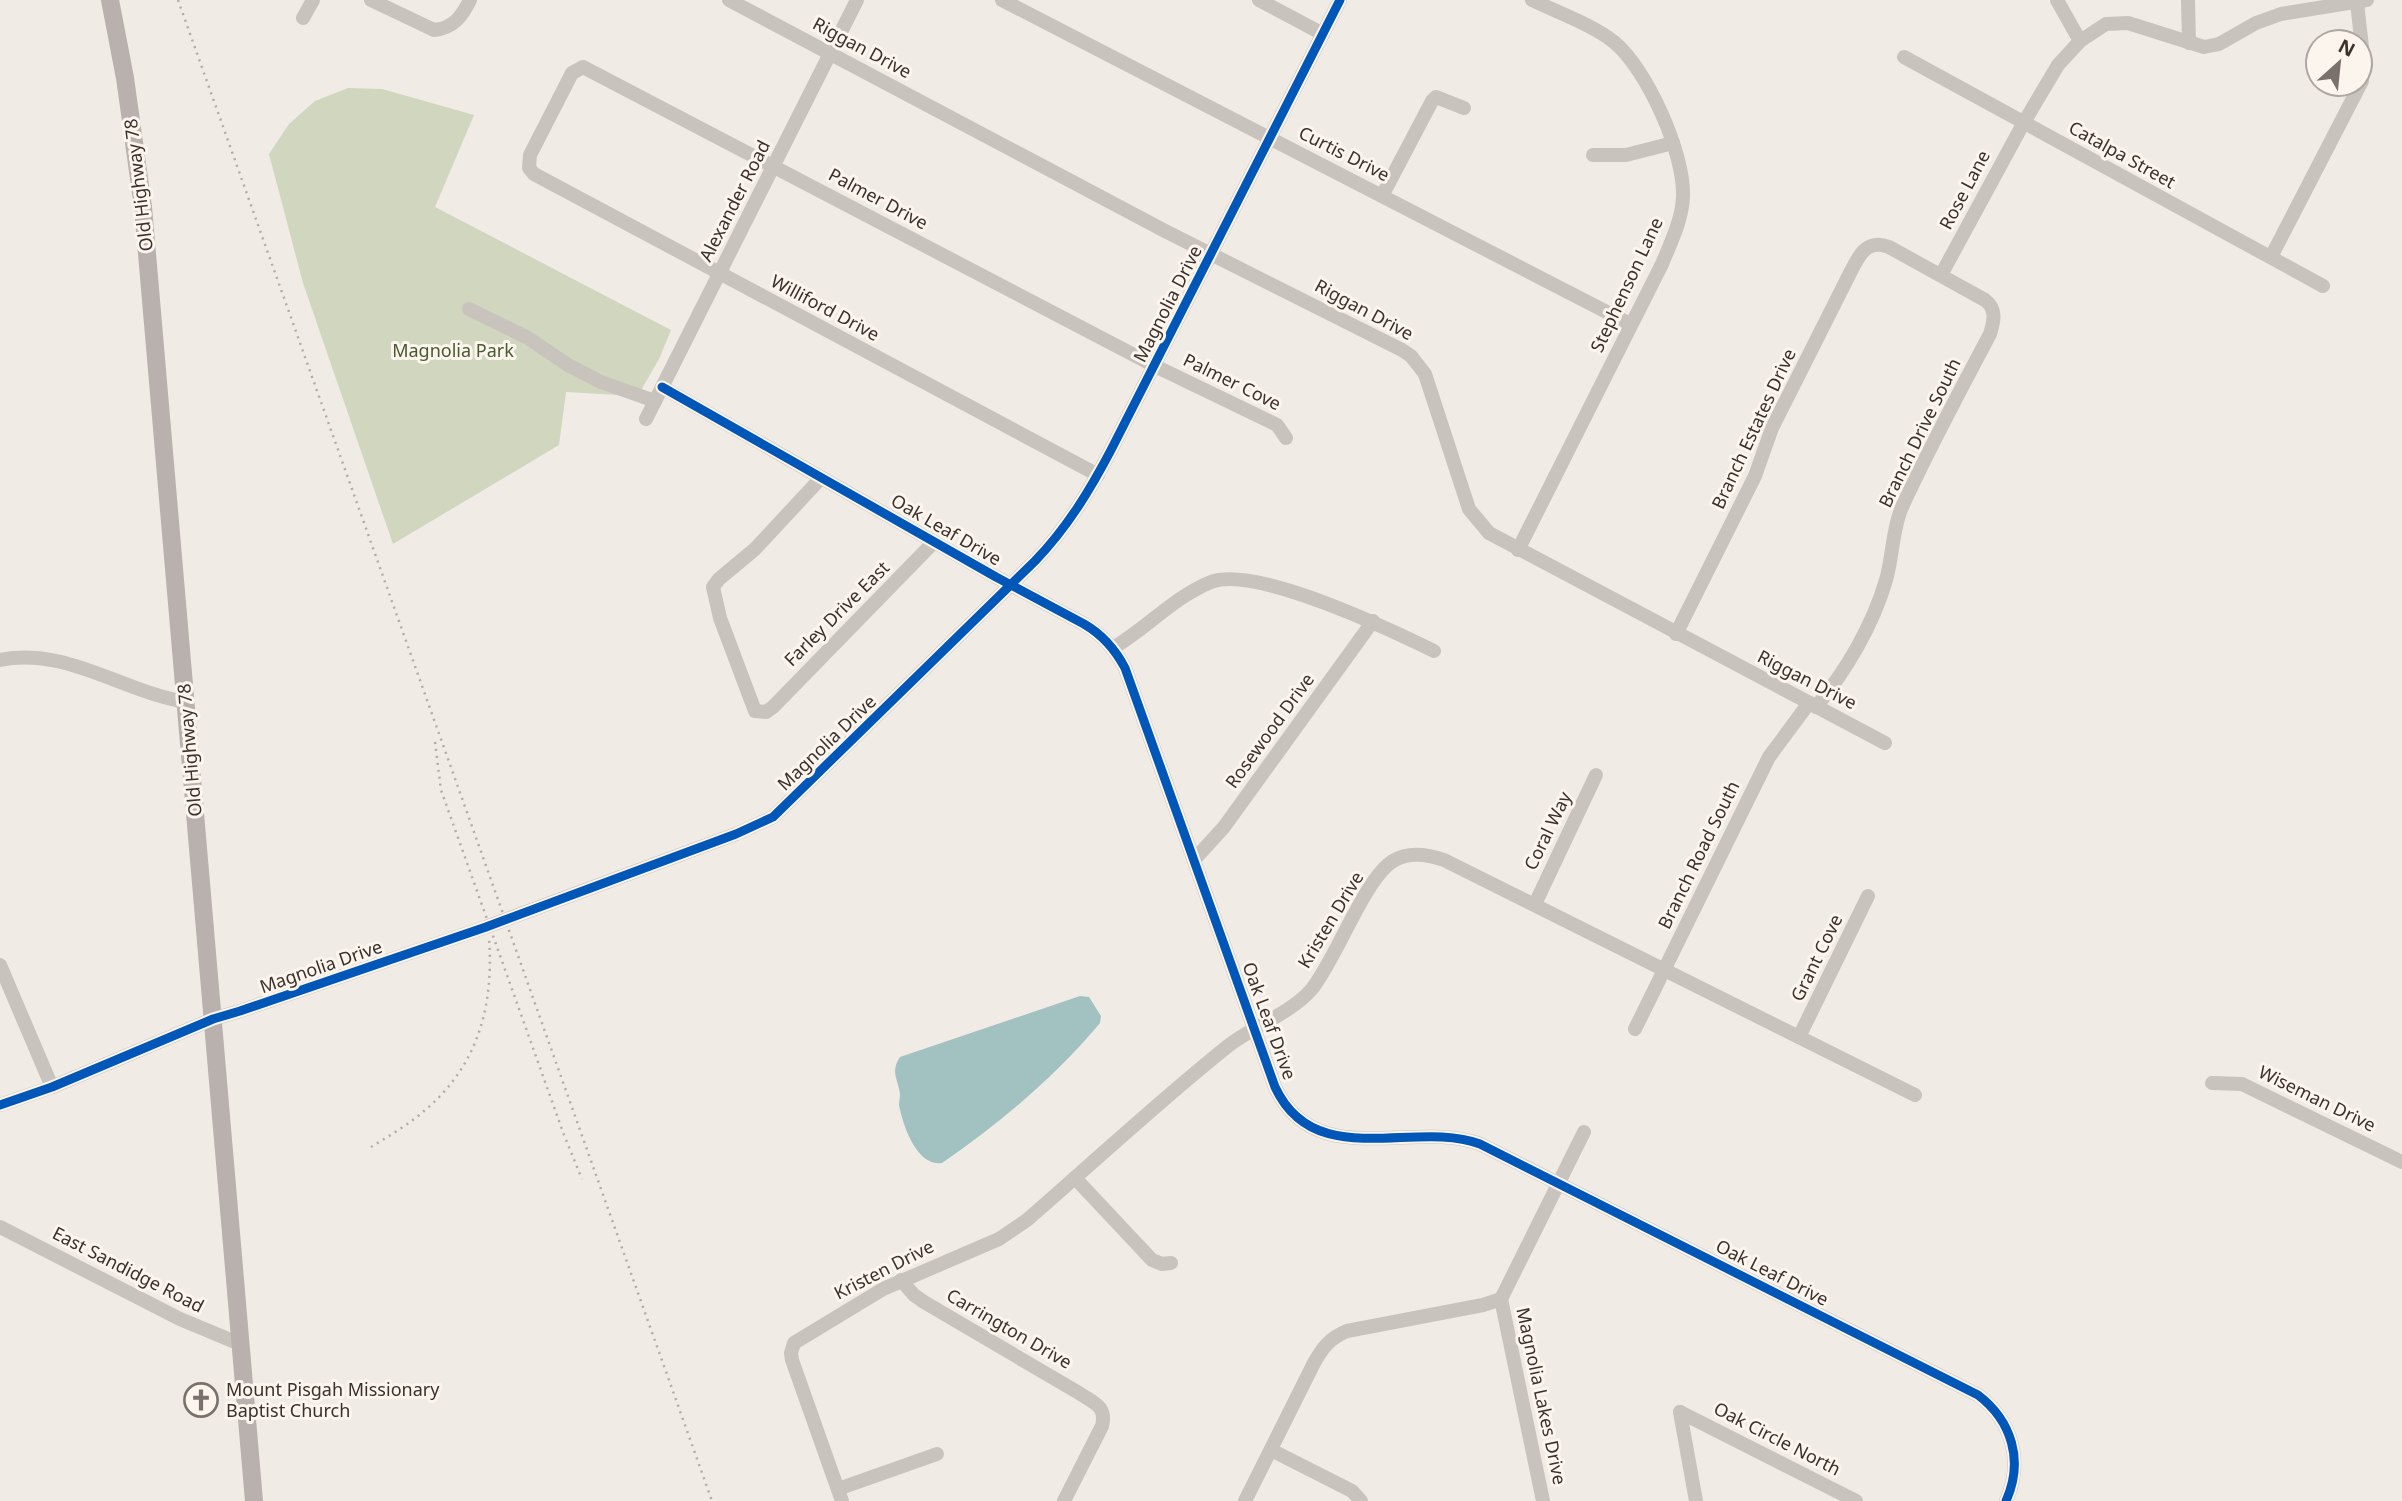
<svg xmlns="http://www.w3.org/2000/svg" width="2402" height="1501" font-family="'Noto Sans',sans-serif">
<rect width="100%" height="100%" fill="#f0ebe5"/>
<polygon fill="#d1d6bf" points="348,88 382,89 474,115 435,207 671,330 659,359 636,399 618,395 566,392 559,445 393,544 303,283 269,154 289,124 315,101"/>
<path fill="#a1c2c1" d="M1080,996L1089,997L1101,1016L1100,1023C1055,1077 1000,1123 942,1163C917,1167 903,1126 899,1105C899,1102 900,1098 900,1094C898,1079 890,1072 900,1057Z"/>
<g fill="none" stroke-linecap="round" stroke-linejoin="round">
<g stroke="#c9c3be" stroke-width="14">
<path d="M371,0L434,30C454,28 462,16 470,0"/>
<polyline points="729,0 1167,232 1402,350 1411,356 1425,374 1469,509 1489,533 1885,743"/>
<polyline points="1002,0 1630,324"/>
<polyline points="1259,0 1323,34"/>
<polyline points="2057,0 2080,41"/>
<polyline points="2188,0 2189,43"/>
<polyline points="303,18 313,0"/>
<polyline points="1904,57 2323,286"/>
<polyline points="1593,155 1626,155 1673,143"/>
<polyline points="1382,196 1432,101 1436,97 1464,108"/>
<polyline points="2271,257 2362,81 2362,47 2357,3"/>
<polyline points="1941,275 2023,124 2058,65 2080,41 2106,24 2128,23 2204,47 2219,44 2256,23 2281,14 2367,0"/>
<polyline points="469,309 528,338 568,365 601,382 655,401"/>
<path d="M662,387L996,577L1084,624C1103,635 1115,649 1125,668L1275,1087C1315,1173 1415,1119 1480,1144L1978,1395C2012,1421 2024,1461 2006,1501"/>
<polyline points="646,419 857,0"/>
<polyline points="1098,475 534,174 529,168 530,155 572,73 583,67 1155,366 1277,425 1286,438"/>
<polyline points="821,478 755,549 719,579 713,587 720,618 755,711 766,712 773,707 934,542"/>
<path d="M1518,550L1662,264C1671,242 1682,220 1683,197C1685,154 1647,69 1614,42C1593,25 1557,12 1532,0"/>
<path d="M1676,634L1755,476L1772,428L1849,275C1858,257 1866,238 1889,247L1985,300C1997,309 1994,321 1990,334C1960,391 1929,448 1902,507C1892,530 1893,556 1886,580C1873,625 1846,671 1816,707"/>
<path d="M1113,648C1147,628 1174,597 1211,582C1255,565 1391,630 1434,651"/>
<path d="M0,660C65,646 123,692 186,702"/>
<polyline points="1194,860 1224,827 1373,621"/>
<polyline points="1535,904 1596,775"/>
<polyline points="0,965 52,1087"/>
<polyline points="1635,1029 1769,757 1809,703"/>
<polyline points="1799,1037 1868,896"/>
<polyline points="2212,1083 2242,1084 2402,1162"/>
<path d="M0,1105L52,1087L213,1019L240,1011L486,927L736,834L773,817L1035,561C1067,528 1090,490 1111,450L1340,0"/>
<polyline points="1075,1178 1152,1260 1162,1264 1171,1263"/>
<polyline points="0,1227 180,1319 240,1344"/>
<path d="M901,1280L914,1295L924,1302L1079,1393C1094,1403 1107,1406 1102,1426L1064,1501"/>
<polyline points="1501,1299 1543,1501"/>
<polyline points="1501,1299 1584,1132"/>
<polyline points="1680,1412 1856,1501"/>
<polyline points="1680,1412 1696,1501"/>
<polyline points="1271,1450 1352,1491 1361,1501"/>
<polyline points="838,1489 937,1454"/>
<path d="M842,1501L792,1360L791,1353L794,1343L883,1289L999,1239L1027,1220C1094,1162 1159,1101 1228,1046C1252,1027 1291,1013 1311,990C1336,960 1364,879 1393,861C1409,851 1427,854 1444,860L1915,1095"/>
<path d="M1245,1501L1314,1363C1323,1347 1330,1338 1347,1331L1483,1305L1501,1299"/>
</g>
<polyline stroke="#b8b1ad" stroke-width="18" points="110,0 125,78 143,207 254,1501"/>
<g stroke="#b1aca8" stroke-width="2.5" stroke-dasharray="2 5" stroke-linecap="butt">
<polyline points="178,0 712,1501"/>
<polyline points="435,742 441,790 564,1135 582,1179"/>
<path d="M371,1147C389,1136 408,1125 424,1111C478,1066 494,1006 489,938"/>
</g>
<g stroke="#fbf5ee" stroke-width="13">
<g id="cycleway">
<path d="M662,387L996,577L1084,624C1103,635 1115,649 1125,668L1275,1087C1315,1173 1415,1119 1480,1144L1978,1395C2012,1421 2024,1461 2006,1501"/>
<path d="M0,1105L52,1087L213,1019L240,1011L486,927L736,834L773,817L1035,561C1067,528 1090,490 1111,450L1340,0"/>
</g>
</g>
<use href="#cycleway" stroke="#0057b8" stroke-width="9"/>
</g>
<defs>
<g id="church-ring" transform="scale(1.75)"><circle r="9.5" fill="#fbf5ee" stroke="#7a716c" stroke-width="1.5"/><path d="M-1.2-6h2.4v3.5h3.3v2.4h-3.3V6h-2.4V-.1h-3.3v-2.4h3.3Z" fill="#7a716c"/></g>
</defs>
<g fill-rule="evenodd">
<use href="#church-ring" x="201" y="1400"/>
</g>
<g text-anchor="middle" stroke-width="6" stroke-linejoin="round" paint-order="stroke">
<g font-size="18" fill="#3b302b" stroke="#fbf5ee">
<text transform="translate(862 48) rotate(28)" y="6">Riggan Drive</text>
<text transform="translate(1344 154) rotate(27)" y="6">Curtis Drive</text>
<text transform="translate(2122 155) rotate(29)" y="6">Catalpa Street</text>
<text transform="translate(139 185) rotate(-97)" y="6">Old Highway 78</text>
<text transform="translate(1965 190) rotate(-62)" y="6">Rose Lane</text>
<text transform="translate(878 199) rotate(28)" y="6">Palmer Drive</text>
<text transform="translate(735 201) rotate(-63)" y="6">Alexander Road</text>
<text transform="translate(1627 285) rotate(-65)" y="6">Stephenson Lane</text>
<text transform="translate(1168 304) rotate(-63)" y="6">Magnolia Drive</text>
<text transform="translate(825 308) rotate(28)" y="6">Williford Drive</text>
<text transform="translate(1364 310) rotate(28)" y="6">Riggan Drive</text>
<text transform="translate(1232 382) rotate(26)" y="6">Palmer Cove</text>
<text transform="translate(1754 429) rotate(-65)" y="6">Branch Estates Drive</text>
<text transform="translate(1920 433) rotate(-64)" y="6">Branch Drive South</text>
<text transform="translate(946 530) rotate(30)" y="6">Oak Leaf Drive</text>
<text transform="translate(837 614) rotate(-45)" y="6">Farley Drive East</text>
<text transform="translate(1807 680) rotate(27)" y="6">Riggan Drive</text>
<text transform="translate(1270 731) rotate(-54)" y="6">Rosewood Drive</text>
<text transform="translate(827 743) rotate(-44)" y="6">Magnolia Drive</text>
<text transform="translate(190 750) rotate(-95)" y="6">Old Highway 78</text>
<text transform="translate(1548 831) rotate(-64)" y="6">Coral Way</text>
<text transform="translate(1699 855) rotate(-64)" y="6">Branch Road South</text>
<text transform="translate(1331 920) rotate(-59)" y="6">Kristen Drive</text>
<text transform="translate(1817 958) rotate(-64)" y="6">Grant Cove</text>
<text transform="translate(321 967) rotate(-19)" y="6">Magnolia Drive</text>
<text transform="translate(1269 1021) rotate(70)" y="6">Oak Leaf Drive</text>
<text transform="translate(2317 1099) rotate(26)" y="6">Wiseman Drive</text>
<text transform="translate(128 1270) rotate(27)" y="6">East Sandidge Road</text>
<text transform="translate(884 1270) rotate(-27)" y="6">Kristen Drive</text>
<text transform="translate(1772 1273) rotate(27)" y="6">Oak Leaf Drive</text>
<text transform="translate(1009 1329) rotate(30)" y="6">Carrington Drive</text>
<text transform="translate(1541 1396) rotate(78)" y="6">Magnolia Lakes Drive</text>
<text transform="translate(1777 1439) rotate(27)" y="6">Oak Circle North</text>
</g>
<g font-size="18" fill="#4a5a2e" stroke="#fbf5ee">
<text x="453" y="357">Magnolia Park</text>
</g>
<g font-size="18" fill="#3b302b" stroke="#fbf5ee" text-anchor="start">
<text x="226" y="1396">Mount Pisgah Missionary<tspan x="226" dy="21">Baptist Church</tspan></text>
</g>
</g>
<g transform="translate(2339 63) rotate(27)"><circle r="33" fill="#fbf5ee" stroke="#aea6a0" stroke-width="2"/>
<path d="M0-5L12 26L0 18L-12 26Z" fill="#7a716c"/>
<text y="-10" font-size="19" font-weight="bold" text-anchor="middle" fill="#3b302b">N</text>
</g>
</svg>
